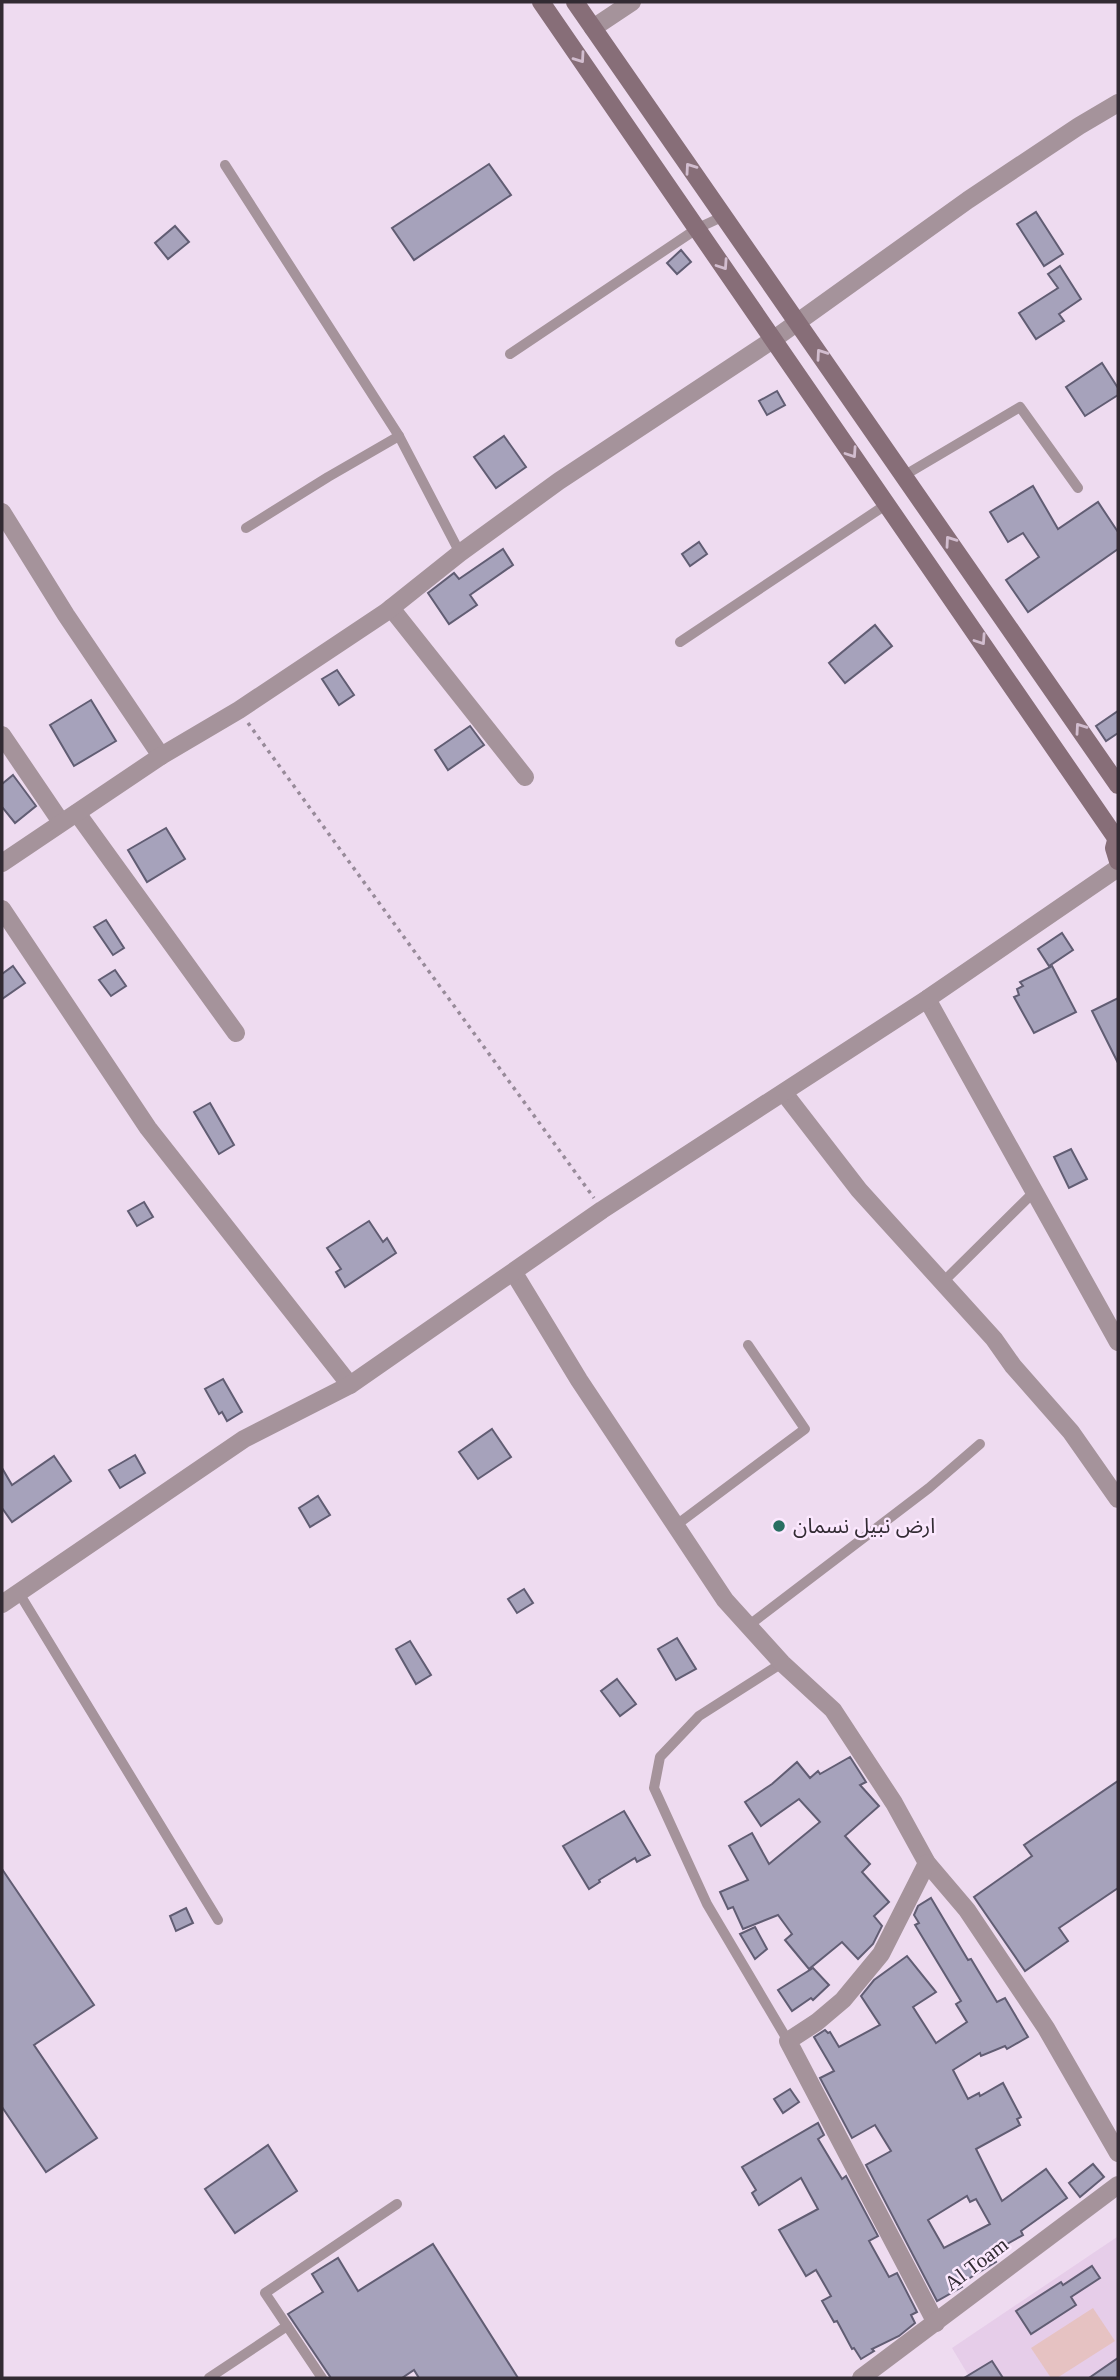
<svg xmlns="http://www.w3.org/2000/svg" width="1120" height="2380" font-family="'Times New Roman','Noto Sans Arabic',serif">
<rect width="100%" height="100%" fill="#eedbf0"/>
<polygon fill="#e6cde9" points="1117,2237 1118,2378 970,2378 952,2348"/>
<polygon fill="#e6c2c2" points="1093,2308 1115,2341 1057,2378 1051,2378 1031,2348"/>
<g fill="#a6a2bb" stroke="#615d73" stroke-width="2" fill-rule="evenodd">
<polygon points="489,164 511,195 414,260 392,228"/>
<polygon points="1036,212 1063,254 1044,266 1017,224"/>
<polygon points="175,226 189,242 168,259 155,243"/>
<polygon points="681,250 691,262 677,274 667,263"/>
<polygon points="1060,266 1081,299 1059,314 1064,321 1036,339 1019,313 1058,288 1048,274"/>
<polygon points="1102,363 1118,388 1118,395 1085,416 1066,387"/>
<polygon points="777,391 785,405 767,415 759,401"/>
<polygon points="504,436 526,467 496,488 474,457"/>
<polygon points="1033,486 1058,529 1098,502 1118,532 1118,549 1028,612 1006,580 1039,557 1023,533 1008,542 990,512"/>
<polygon points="699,542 707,554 690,566 682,554"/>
<polygon points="503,549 513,565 470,595 477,605 449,624 428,593 454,573 459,579"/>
<polygon points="875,625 892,646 845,683 829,663"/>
<polygon points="337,670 354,695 339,705 322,679"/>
<polygon points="91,700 116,741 74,766 50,725"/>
<polygon points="1118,711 1118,733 1106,741 1096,726"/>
<polygon points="470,726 484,745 448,770 435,750"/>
<polygon points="13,775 36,806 15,823 2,807 2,784"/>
<polygon points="166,828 185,859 147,882 128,850"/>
<polygon points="106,920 124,948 113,955 94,927"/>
<polygon points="1062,933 1073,950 1049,966 1038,949"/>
<polygon points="13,966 25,983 2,999 2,974"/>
<polygon points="1052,966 1076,1012 1034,1033 1014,997 1019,995 1017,989 1023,986 1020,982"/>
<polygon points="115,970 126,986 111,996 99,980"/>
<polygon points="1118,998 1118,1063 1092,1011"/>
<polygon points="210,1103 234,1145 219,1154 194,1112"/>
<polygon points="1071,1149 1087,1179 1069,1188 1054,1157"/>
<polygon points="144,1202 153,1217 137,1226 128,1211"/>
<polygon points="369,1221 383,1242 387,1238 396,1253 345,1287 336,1272 341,1269 327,1248"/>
<polygon points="223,1379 242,1412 227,1421 222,1412 219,1414 205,1389"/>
<polygon points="492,1429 511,1457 478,1479 459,1452"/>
<polygon points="135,1455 145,1473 120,1488 109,1470"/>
<polygon points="54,1456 71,1481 12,1522 2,1508 2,1468 12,1485"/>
<polygon points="318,1496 330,1515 310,1527 299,1508"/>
<polygon points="524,1589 533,1603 517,1613 508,1599"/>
<polygon points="677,1638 696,1669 676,1680 658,1649"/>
<polygon points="410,1641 431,1675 416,1684 396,1649"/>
<polygon points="617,1679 636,1704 620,1716 601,1691"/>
<polygon points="850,1757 866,1782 860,1785 879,1806 845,1836 870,1864 862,1872 889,1902 874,1916 882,1926 873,1944 858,1959 842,1942 809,1969 785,1940 792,1934 778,1915 743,1929 733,1907 728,1909 720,1892 748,1880 729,1846 752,1833 769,1864 820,1822 799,1799 761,1826 745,1802 772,1784 797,1762 810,1778 818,1771 820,1774"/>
<polygon points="1118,1781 1118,1888 1059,1928 1068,1941 1025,1971 974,1897 1032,1856 1024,1845"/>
<polygon points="624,1811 650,1855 637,1862 635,1858 599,1880 600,1882 589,1889 563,1846"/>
<polygon points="2,1869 94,2005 34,2045 97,2138 46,2172 2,2107"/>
<path d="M931,1898L968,1960L971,1959L997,2002L1005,1998L1028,2037L1007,2049L1005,2046L981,2056L980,2053L953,2070L968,2099L979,2093L980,2096L1003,2083L1021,2117L1017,2119L1020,2125L976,2149L1002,2201L1046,2169L1067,2198L1021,2231L1023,2235L991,2253L996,2262L960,2284L962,2287L937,2301L866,2165L891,2151L875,2125L852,2138L820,2078L834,2071L814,2037L825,2030L828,2033L830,2032L839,2047L880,2025L861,1996L874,1980L907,1956L936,1992L913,2007L936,2043L967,2022L956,2004L961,2001L915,1925L919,1923L914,1915L918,1906ZM967,2196L970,2202L976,2199L990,2224L944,2248L928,2220Z"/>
<polygon points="186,1908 193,1923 176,1931 170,1916"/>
<polygon points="755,1927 767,1949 755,1959 740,1934"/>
<polygon points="813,1968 829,1985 813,2000 811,1998 792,2011 778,1990"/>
<polygon points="790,2089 799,2102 783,2113 774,2099"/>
<polygon points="818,2123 824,2135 818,2139 842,2179 846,2176 878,2236 869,2241 889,2277 897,2273 917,2312 911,2315 915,2323 899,2336 872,2349 874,2351 861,2359 854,2348 852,2349 837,2321 834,2322 822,2301 831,2296 816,2270 806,2276 779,2230 818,2209 801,2178 759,2205 752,2193 756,2190 742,2167"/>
<polygon points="268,2145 297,2191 235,2233 205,2189"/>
<polygon points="1093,2164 1104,2177 1080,2197 1069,2183"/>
<polygon points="433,2244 518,2378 419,2378 414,2370 402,2378 331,2378 288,2314 323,2292 312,2274 338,2258 358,2291"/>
<polygon points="1092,2266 1100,2278 1071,2297 1076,2305 1031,2334 1016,2311 1061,2282 1063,2285"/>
<polygon points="1118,2358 1118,2378 1089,2378"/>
<polygon points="992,2361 1003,2378 964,2378"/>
</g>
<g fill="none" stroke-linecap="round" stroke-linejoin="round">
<polyline stroke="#988b9a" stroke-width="3.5" stroke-dasharray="3.5 5" stroke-linecap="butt" points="248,723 594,1198"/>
<g stroke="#a5939b" stroke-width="10">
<polyline points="225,165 399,436 460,553"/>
<polyline points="510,354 698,228 724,216"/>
<polyline points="905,475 1020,407 1078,488"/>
<polyline points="246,528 328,477 399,436"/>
<polyline points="680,642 887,504"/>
<polyline points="943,1282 1035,1191"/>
<polyline points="675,1526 805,1429 748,1345"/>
<polyline points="19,1593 218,1920"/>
<polyline points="748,1626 929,1488 980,1444"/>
<polyline points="782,1663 699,1716 660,1757 654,1788 707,1904 788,2041"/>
<polyline points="209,2378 287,2326"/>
<polyline points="322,2378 265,2293 397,2204"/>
</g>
<g stroke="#a5939b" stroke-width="18">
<polyline points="593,28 632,2"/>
<polyline points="2,512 66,615 161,756"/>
<polyline points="391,608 525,777"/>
<polyline points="2,735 61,822"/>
<polyline points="77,813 236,1033"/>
<polyline points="2,863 161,756 239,710 386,612 460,553 559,481 774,339 968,200 1079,126 1118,103"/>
<polyline points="2,909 148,1128 350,1385"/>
<polyline points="927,999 1118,1342"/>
<polyline points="784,1093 859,1190 994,1339 1013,1366 1071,1432 1118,1499"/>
<polyline points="514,1273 579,1380 725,1600 782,1663 833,1710 894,1803 927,1863 967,1910 1046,2028 1118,2153"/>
<polyline points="2,1604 244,1439 350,1385 602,1210 927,999 1118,868"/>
<polyline points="927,1863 881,1954 843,2000 817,2022 788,2041 936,2323"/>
<polyline points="861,2378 1118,2185"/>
</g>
<g stroke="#876e78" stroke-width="18">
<polyline points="541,2 1116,838"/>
<polyline points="575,2 1118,785"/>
<polyline points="1118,833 1114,848 1118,861"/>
</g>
</g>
<defs><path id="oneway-chevron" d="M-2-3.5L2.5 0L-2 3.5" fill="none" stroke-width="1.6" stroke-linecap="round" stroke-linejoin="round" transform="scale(1.75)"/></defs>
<g stroke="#d2bdcf">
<use href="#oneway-chevron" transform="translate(580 58) rotate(55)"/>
<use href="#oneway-chevron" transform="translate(690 168) rotate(-125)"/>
<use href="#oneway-chevron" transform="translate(723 265) rotate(56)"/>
<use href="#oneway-chevron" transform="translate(821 354) rotate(-125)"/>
<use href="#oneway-chevron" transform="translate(852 453) rotate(56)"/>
<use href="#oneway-chevron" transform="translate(950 541) rotate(-125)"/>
<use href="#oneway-chevron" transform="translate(981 640) rotate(56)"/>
<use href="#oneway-chevron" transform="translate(1080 728) rotate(-125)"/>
</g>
<circle fill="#296e62" stroke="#fbe8fe" stroke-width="2.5" cx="779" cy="1526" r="7"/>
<g text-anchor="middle" stroke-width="5" stroke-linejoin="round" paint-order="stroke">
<g font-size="21" fill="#322b33" stroke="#fbe8fe" text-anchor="start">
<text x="793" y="1533">ارض نبيل نسمان</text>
</g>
<g font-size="21" fill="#322b33" stroke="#fbe8fe">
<text transform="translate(976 2264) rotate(-37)" y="7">Al Toam</text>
</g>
</g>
<rect width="1120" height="2380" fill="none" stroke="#322b33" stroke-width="7"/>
</svg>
